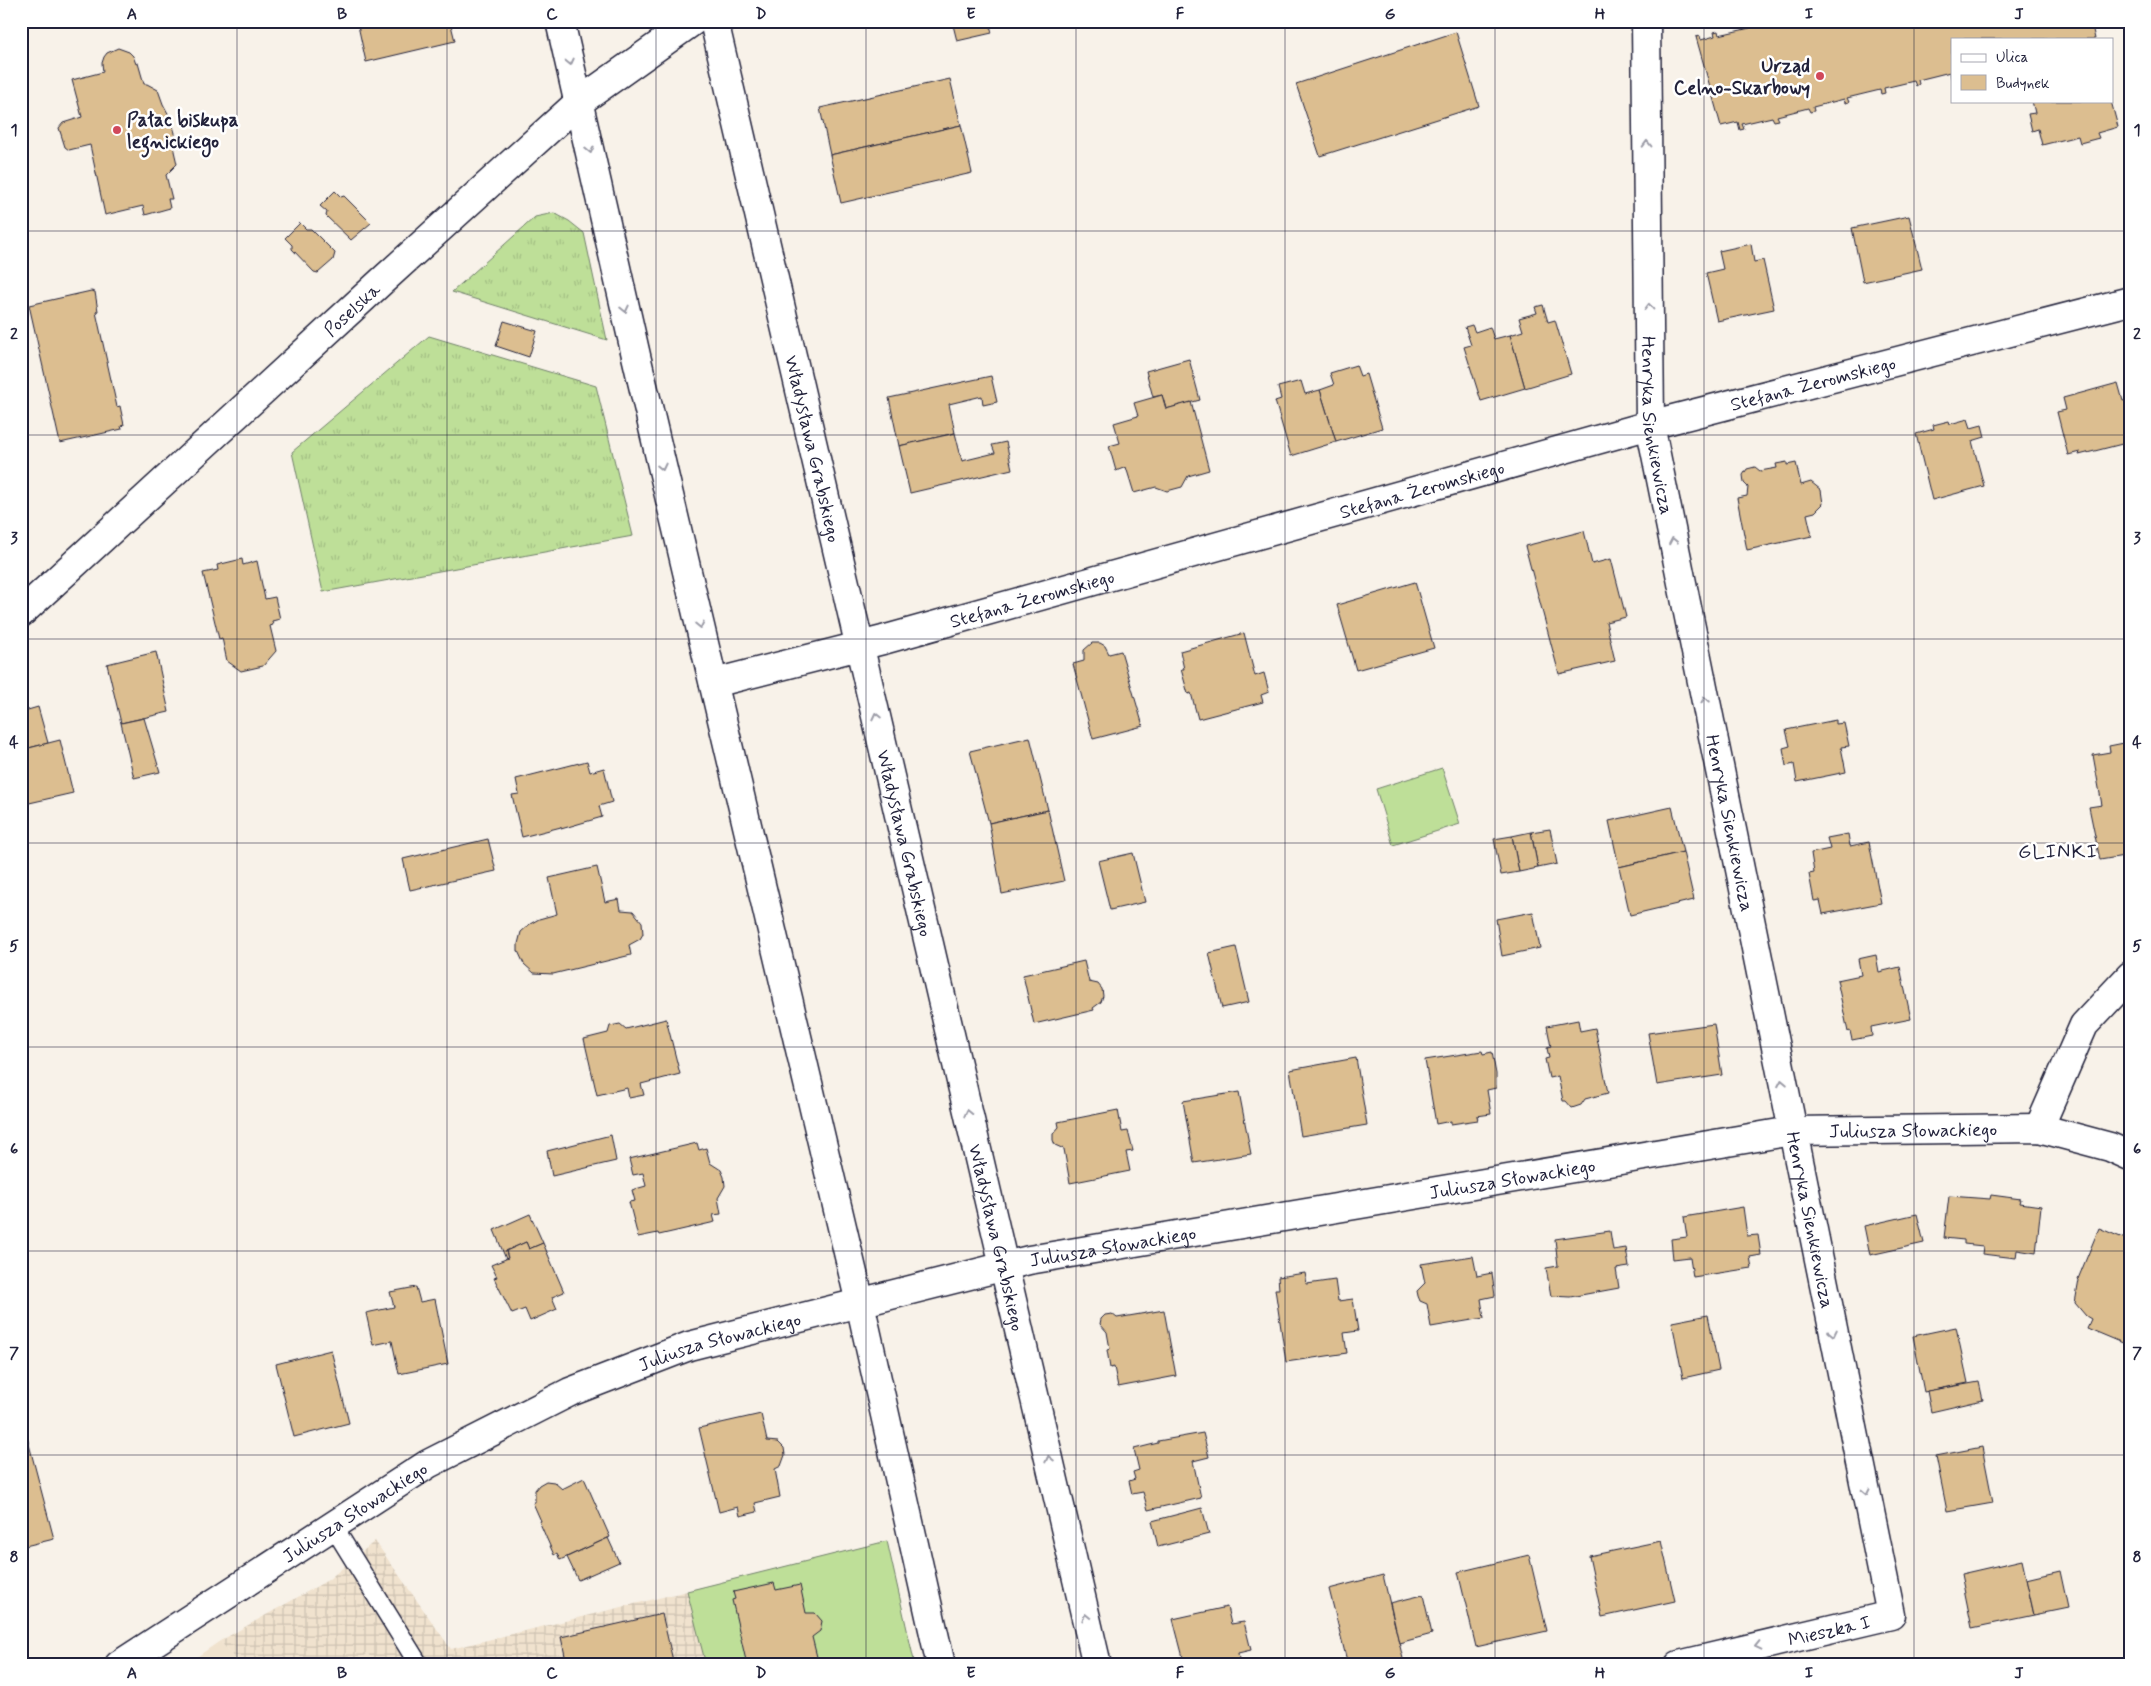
<svg xmlns="http://www.w3.org/2000/svg" width="2151" height="1686" font-family="Mynerve,sans-serif">
<defs>
<pattern id="industrial-grid" width="8" height="8" patternUnits="userSpaceOnUse" patternTransform="scale(1.25)"><rect width="8" height="8" fill="#f0e2ce"/><path d="M0 4h8M4 0v8" fill="none" stroke="#cec2b2"/></pattern>
<pattern id="grass-tufts" width="24" height="20" patternUnits="userSpaceOnUse" patternTransform="scale(1.25)"><rect width="24" height="20" fill="#bedf98"/><path d="M3 7l-1-3M5 7V3M7 7l1-3M15 17l-1-3M17 17v-4M19 17l1-3" fill="none" stroke="#a3bf84"/></pattern>
</defs>
<rect width="100%" height="100%" fill="#f8f2e9"/>
<filter id="ink" filterUnits="userSpaceOnUse"><feTurbulence type="fractalNoise" baseFrequency=".02" numOctaves="2"/><feDisplacementMap in="SourceGraphic" scale="10" xChannelSelector="R" yChannelSelector="G"/><feConvolveMatrix kernelMatrix="1 2 1 2 8 2 1 2 1" color-interpolation-filters="sRGB"/></filter>
<g filter="url(#ink)">
<g fill="#f0e2ce">
<polygon points="220,1641 240,1665 185,1665"/>
<polygon points="368,1654 376,1665 347,1665"/>
</g>
<polygon fill="url(#industrial-grid)" points="375,1541 451,1649 687,1591 706,1665 376,1665 368,1654 347,1665 240,1665 220,1641 328,1580"/>
<g fill="url(#grass-tufts)" stroke="#70806a">
<polygon points="554,213 569,221 584,233 607,340 452,292 535,217"/>
<polygon points="429,336 596,386 633,536 323,592 292,452"/>
</g>
<g fill="#bedf98" stroke="#70806a">
<polygon points="1442,768 1460,824 1393,845 1376,789"/>
<polygon points="887,1541 915,1665 706,1665 687,1591"/>
</g>
<g fill="#dcbe90" stroke="#22223b">
<polygon points="357,21 450,21 455,41 366,62"/>
<polygon points="952,21 989,21 992,33 957,41"/>
<polygon points="1020,21 1040,21 1021,26"/>
<polygon points="1776,21 2091,21 2095,39 1952,39 1952,81 1950,72 1918,80 1919,84 1916,86 1914,81 1884,88 1885,93 1881,94 1880,90 1847,98 1849,102 1845,103 1844,99 1813,107 1814,111 1810,112 1808,108 1777,116 1779,120 1774,121 1772,117 1742,124 1744,129 1740,130 1738,122 1721,126 1696,37 1700,36 1701,40 1715,36 1714,32 1718,31 1719,35 1750,28 1749,23 1752,22 1754,27"/>
<polygon points="1456,32 1479,106 1320,156 1296,84"/>
<polygon points="118,48 129,52 133,56 136,64 138,63 144,84 147,84 158,90 163,104 171,119 175,133 174,151 177,164 166,175 172,199 168,199 170,208 145,215 143,206 105,215 90,145 69,150 65,147 59,128 63,123 82,117 72,80 103,72 102,63 104,57 107,53"/>
<polygon points="950,79 961,125 830,155 820,108"/>
<polygon points="2032,101 2111,101 2118,127 2097,133 2099,138 2080,143 2078,136 2042,145 2038,129 2032,131 2028,114 2035,113"/>
<polygon points="961,125 972,173 841,203 830,155"/>
<polygon points="335,191 341,197 344,196 371,223 351,240 326,216 327,212 320,206"/>
<polygon points="1909,216 1922,269 1863,282 1852,228"/>
<polygon points="300,223 306,229 311,229 335,253 333,260 318,273 314,272 292,249 292,245 285,238"/>
<polygon points="1751,244 1754,262 1763,260 1774,309 1717,321 1706,273 1723,269 1719,251"/>
<polygon points="91,291 95,292 98,311 96,312 117,407 120,406 124,425 121,426 122,429 60,443 29,305"/>
<polygon points="1543,305 1548,322 1555,320 1571,374 1525,388 1510,335 1523,331 1519,318 1537,313 1535,307"/>
<polygon points="504,321 537,331 529,357 496,346"/>
<polygon points="1472,325 1475,332 1490,327 1494,339 1510,335 1525,388 1481,401 1464,347 1471,345 1465,327"/>
<polygon points="1189,359 1200,400 1166,409 1162,395 1153,397 1146,371"/>
<polygon points="1356,365 1360,376 1366,374 1382,428 1336,442 1320,390 1334,385 1330,373"/>
<polygon points="991,376 997,402 983,405 982,396 949,404 955,433 899,446 889,398"/>
<polygon points="1301,381 1305,394 1320,390 1336,442 1291,456 1275,401 1281,399 1278,387"/>
<polygon points="2118,383 2123,401 2130,399 2130,442 2079,455 2080,452 2068,455 2057,412 2066,410 2063,398"/>
<polygon points="1162,395 1166,409 1191,402 1209,470 1188,476 1182,487 1167,491 1156,487 1134,493 1126,467 1116,471 1109,446 1120,443 1114,423 1138,416 1134,403"/>
<polygon points="1968,419 1971,428 1982,425 1985,437 1972,441 1984,486 1932,500 1916,434 1934,429 1933,425 1949,421 1950,424"/>
<polygon points="955,433 962,461 995,453 992,445 1006,442 1012,469 910,493 899,446"/>
<polygon points="1787,462 1787,465 1796,463 1801,485 1811,482 1821,490 1823,504 1815,512 1807,514 1812,536 1747,550 1737,498 1747,496 1748,487 1744,483 1743,475 1747,469 1755,467 1760,471 1777,468 1776,464"/>
<polygon points="1584,531 1592,564 1611,559 1626,617 1606,622 1615,661 1559,674 1525,546"/>
<polygon points="242,559 243,565 257,561 265,599 275,597 280,619 272,621 273,625 270,626 276,651 263,666 241,671 227,661 222,638 219,639 203,573 218,570 217,565"/>
<polygon points="1415,582 1434,648 1356,670 1337,605"/>
<polygon points="1244,633 1255,676 1264,673 1269,692 1261,695 1263,702 1198,719 1191,693 1188,694 1181,669 1184,669 1180,651"/>
<polygon points="1092,643 1100,643 1105,646 1109,654 1121,651 1143,726 1093,739 1073,664 1084,661 1084,650"/>
<polygon points="156,652 169,712 121,723 107,664"/>
<polygon points="38,707 48,743 21,750 21,712"/>
<polygon points="144,718 160,772 134,778 121,723"/>
<polygon points="1836,720 1836,724 1844,723 1849,746 1841,747 1846,772 1797,782 1794,764 1786,766 1783,748 1790,746 1786,730"/>
<polygon points="1030,737 1048,810 989,823 970,751"/>
<polygon points="60,740 73,793 25,804 21,788 21,750"/>
<polygon points="2129,742 2130,855 2100,860 2089,807 2102,805 2093,755 2110,752 2109,746"/>
<polygon points="587,761 590,772 604,768 612,802 599,806 602,817 561,829 561,827 522,837 512,795 519,794 516,779"/>
<polygon points="1672,807 1683,852 1619,867 1609,821"/>
<polygon points="1048,810 1064,881 1002,894 989,823"/>
<polygon points="1550,829 1557,864 1538,868 1531,832"/>
<polygon points="1531,832 1538,868 1519,872 1512,836"/>
<polygon points="1848,834 1850,846 1869,842 1881,903 1823,914 1820,900 1814,901 1809,874 1814,873 1811,853 1830,849 1827,838"/>
<polygon points="1512,836 1519,872 1501,875 1494,839"/>
<polygon points="488,839 496,871 410,890 403,859"/>
<polygon points="1683,852 1694,900 1630,915 1619,867"/>
<polygon points="1133,853 1145,902 1110,910 1098,861"/>
<polygon points="597,867 605,902 619,899 621,910 633,911 642,922 643,934 640,939 629,945 631,955 553,974 534,973 524,964 518,951 518,944 521,932 530,924 539,919 557,914 549,878"/>
<polygon points="1533,912 1540,948 1502,956 1496,919"/>
<polygon points="1236,947 1249,1002 1222,1008 1209,953"/>
<polygon points="1876,955 1879,972 1900,967 1911,1019 1871,1027 1872,1036 1852,1040 1850,1031 1848,1032 1837,980 1861,975 1858,959"/>
<polygon points="1084,961 1089,982 1098,984 1102,989 1103,996 1101,1002 1093,1008 1094,1010 1034,1024 1023,975"/>
<polygon points="666,1019 680,1074 641,1084 644,1095 629,1098 627,1088 597,1095 584,1039 608,1033 610,1026 620,1024 626,1029"/>
<polygon points="1578,1020 1580,1031 1595,1028 1608,1093 1585,1099 1581,1105 1572,1108 1566,1101 1563,1101 1558,1076 1549,1078 1545,1059 1549,1058 1547,1048 1551,1047 1547,1026"/>
<polygon points="1714,1024 1722,1075 1657,1085 1648,1033"/>
<polygon points="1482,1051 1483,1054 1492,1052 1496,1074 1496,1088 1487,1090 1491,1114 1477,1116 1478,1120 1451,1124 1451,1121 1436,1124 1425,1060"/>
<polygon points="1356,1058 1367,1125 1301,1136 1290,1070"/>
<polygon points="1239,1092 1251,1154 1194,1163 1183,1101"/>
<polygon points="1118,1110 1122,1132 1128,1131 1133,1151 1126,1152 1130,1171 1070,1183 1064,1149 1055,1145 1053,1140 1053,1134 1059,1127 1058,1122"/>
<polygon points="611,1135 616,1161 552,1176 547,1151"/>
<polygon points="697,1143 699,1150 706,1148 710,1163 721,1170 724,1177 725,1186 718,1198 721,1214 713,1215 715,1222 659,1235 658,1233 638,1237 629,1202 635,1201 632,1190 646,1186 643,1173 633,1175 629,1159"/>
<polygon points="1991,1195 2021,1199 2020,1203 2041,1206 2036,1253 2017,1250 2016,1258 1982,1254 1983,1246 1964,1244 1964,1240 1944,1238 1949,1196 1990,1199"/>
<polygon points="1743,1207 1747,1236 1758,1235 1761,1255 1750,1257 1752,1268 1693,1277 1690,1257 1673,1259 1671,1239 1687,1237 1684,1217"/>
<polygon points="530,1214 543,1243 529,1249 526,1242 506,1251 508,1258 506,1259 494,1230"/>
<polygon points="1917,1214 1924,1243 1870,1255 1864,1226"/>
<polygon points="2099,1228 2130,1241 2125,1252 2130,1254 2130,1346 2087,1328 2091,1319 2086,1316 2075,1303 2079,1280 2078,1279"/>
<polygon points="1610,1231 1613,1250 1626,1248 1629,1267 1616,1269 1619,1288 1570,1297 1551,1296 1546,1268 1558,1266 1555,1239"/>
<polygon points="526,1242 529,1249 543,1243 564,1292 552,1297 557,1309 530,1321 525,1309 512,1314 494,1278 497,1277 491,1265 508,1258 506,1251"/>
<polygon points="1473,1256 1477,1276 1492,1273 1495,1296 1481,1299 1484,1318 1431,1327 1427,1304 1420,1301 1418,1296 1417,1291 1425,1283 1421,1264"/>
<polygon points="1305,1273 1307,1284 1335,1280 1338,1301 1353,1299 1358,1331 1344,1333 1347,1353 1286,1362 1275,1289 1279,1289 1278,1277"/>
<polygon points="416,1287 420,1302 435,1299 448,1364 399,1374 392,1341 373,1345 366,1313 394,1307 390,1292"/>
<polygon points="1164,1310 1176,1376 1118,1387 1114,1367 1110,1368 1107,1350 1110,1349 1107,1332 1100,1324 1101,1319 1105,1315 1112,1314 1117,1318"/>
<polygon points="1708,1315 1719,1370 1683,1378 1672,1322"/>
<polygon points="1956,1327 1968,1383 1924,1392 1913,1336"/>
<polygon points="331,1350 349,1423 294,1437 276,1364"/>
<polygon points="1979,1382 1983,1400 1931,1412 1927,1391"/>
<polygon points="21,1414 54,1539 21,1547"/>
<polygon points="761,1414 767,1441 778,1442 784,1448 785,1455 781,1466 775,1469 780,1497 755,1503 757,1512 740,1516 738,1507 719,1512 699,1428"/>
<polygon points="1203,1433 1209,1457 1193,1461 1201,1498 1148,1510 1143,1492 1132,1494 1129,1481 1135,1479 1133,1472 1139,1470 1134,1449 1158,1443 1158,1441"/>
<polygon points="1982,1447 1993,1503 1947,1511 1936,1456"/>
<polygon points="584,1478 610,1537 560,1560 557,1553 554,1555 539,1521 541,1521 533,1503 535,1502 535,1490 539,1485 546,1481 554,1482 562,1489"/>
<polygon points="1202,1508 1209,1534 1158,1547 1152,1521"/>
<polygon points="608,1538 619,1562 578,1580 567,1557"/>
<polygon points="1661,1541 1675,1601 1602,1617 1589,1556"/>
<polygon points="1529,1555 1547,1631 1476,1647 1458,1572"/>
<polygon points="2022,1560 2034,1615 1972,1628 1961,1574"/>
<polygon points="2060,1571 2068,1608 2034,1615 2026,1579"/>
<polygon points="1383,1575 1404,1663 1396,1665 1348,1665 1329,1589"/>
<polygon points="774,1583 776,1590 800,1585 806,1613 815,1613 822,1621 820,1631 812,1637 819,1665 747,1665 732,1600 735,1599 733,1592"/>
<polygon points="1423,1595 1432,1634 1399,1643 1390,1603"/>
<polygon points="1227,1607 1231,1624 1244,1622 1251,1650 1238,1653 1240,1665 1185,1665 1173,1619"/>
<polygon points="662,1614 674,1665 567,1665 561,1637"/>
</g>
<g fill="none" stroke-linecap="round" stroke-linejoin="round">
<g stroke="#22223b" stroke-width="21">
<polyline id="service" points="333,1526 419,1665"/>
</g>
<g stroke="#22223b" stroke-width="31">
<g id="minor">
<path id="s1" d="M1646,21L1650,425L1891,1615L1679,1665"/>
<path id="s2" d="M21,613L382,281L579,102L693,21"/>
<path id="s3" d="M714,683L883,640L1650,425L2130,301"/>
<polyline points="2039,1128 2084,1025 2130,976"/>
<path id="s4" d="M119,1665L428,1464L570,1392L689,1346L1029,1260L1792,1131L2039,1128L2110,1147L2130,1156"/>
</g>
</g>
<g stroke="#22223b" stroke-width="31">
<g id="tertiary">
<polyline points="560,21 637,360 860,1303 941,1665"/>
<path id="s5" d="M714,21L1097,1665"/>
</g>
</g>
<use href="#service" stroke="#fff" stroke-width="18"/>
<use href="#minor" stroke="#fff" stroke-width="28"/>
<use href="#tertiary" stroke="#fff" stroke-width="28"/>
</g>
<defs><path id="oneway-chevron" d="M-2-3.5L2.5 0L-2 3.5" fill="none" stroke-width="1.6" stroke-linecap="round" stroke-linejoin="round" transform="scale(1.25)"/></defs>
<g stroke="#9c9ca7">
<use href="#oneway-chevron" transform="translate(570 62) rotate(77)"/>
<use href="#oneway-chevron" transform="translate(1647 144) rotate(-91)"/>
<use href="#oneway-chevron" transform="translate(590 150) rotate(77)"/>
<use href="#oneway-chevron" transform="translate(1649 307) rotate(-91)"/>
<use href="#oneway-chevron" transform="translate(625 309) rotate(77)"/>
<use href="#oneway-chevron" transform="translate(662 467) rotate(77)"/>
<use href="#oneway-chevron" transform="translate(1673 541) rotate(-101)"/>
<use href="#oneway-chevron" transform="translate(700 625) rotate(77)"/>
<use href="#oneway-chevron" transform="translate(1705 700) rotate(-101)"/>
<use href="#oneway-chevron" transform="translate(876 716) rotate(-103)"/>
<use href="#oneway-chevron" transform="translate(1782 1083) rotate(-101)"/>
<use href="#oneway-chevron" transform="translate(968 1113) rotate(-103)"/>
<use href="#oneway-chevron" transform="translate(1833 1333) rotate(78)"/>
<use href="#oneway-chevron" transform="translate(1049 1459) rotate(-103)"/>
<use href="#oneway-chevron" transform="translate(1866 1492) rotate(78)"/>
<use href="#oneway-chevron" transform="translate(1086 1617) rotate(-103)"/>
<use href="#oneway-chevron" transform="translate(1758 1646) rotate(167)"/>
</g>
</g>
<path fill="none" stroke="#22223b" stroke-width="1" stroke-opacity="0.55" d="M237,21V1665M447,21V1665M656,21V1665M866,21V1665M1076,21V1665M1285,21V1665M1495,21V1665M1704,21V1665M1914,21V1665M21,231H2130M21,435H2130M21,639H2130M21,843H2130M21,1047H2130M21,1251H2130M21,1455H2130"/>
<g fill="#d1495b" stroke="#fff" stroke-width="2">
<circle cx="1820" cy="76" r="5"/>
<circle cx="117" cy="130" r="5"/>
</g>
<g text-anchor="middle" stroke-width="5" stroke-linejoin="round" paint-order="stroke">
<g font-size="19" font-weight="bold" fill="#22223b" stroke="#fff" text-anchor="end">
<text x="1810" y="72">Urząd<tspan x="1810" dy="22">Celno-Skarbowy</tspan></text>
<text x="127" y="126" text-anchor="start">Pałac biskupa<tspan x="127" dy="22">legnickiego</tspan></text>
</g>
<g font-size="19" fill="#22223b" stroke="#fff">
<text dy="7" stroke="none"><textPath href="#s2" startOffset="449">Poselska</textPath></text>
<text dy="7" stroke="none"><textPath href="#s3" startOffset="1139">Stefana Żeromskiego</textPath></text>
<text dy="7" stroke="none"><textPath href="#s1" startOffset="405">Henryka Sienkiewicza</textPath></text>
<text dy="7" stroke="none"><textPath href="#s5" startOffset="439">Władysława Grabskiego</textPath></text>
<text dy="7" stroke="none"><textPath href="#s3" startOffset="734">Stefana Żeromskiego</textPath></text>
<text dy="7" stroke="none"><textPath href="#s3" startOffset="329">Stefana Żeromskiego</textPath></text>
<text dy="7" stroke="none"><textPath href="#s1" startOffset="810">Henryka Sienkiewicza</textPath></text>
<text dy="7" stroke="none"><textPath href="#s5" startOffset="844">Władysława Grabskiego</textPath></text>
<text dy="7" stroke="none"><textPath href="#s4" startOffset="1901">Juliusza Słowackiego</textPath></text>
<text dy="7" stroke="none"><textPath href="#s4" startOffset="1496">Juliusza Słowackiego</textPath></text>
<text dy="7" stroke="none"><textPath href="#s1" startOffset="1215">Henryka Sienkiewicza</textPath></text>
<text dy="7" stroke="none"><textPath href="#s5" startOffset="1249">Władysława Grabskiego</textPath></text>
<text dy="7" stroke="none"><textPath href="#s4" startOffset="1091">Juliusza Słowackiego</textPath></text>
<text dy="7" stroke="none"><textPath href="#s4" startOffset="686">Juliusza Słowackiego</textPath></text>
<text dy="7" stroke="none"><textPath href="#s4" startOffset="281">Juliusza Słowackiego</textPath></text>
<text transform="translate(1829 1630) rotate(-13)" y="7">Mieszka I</text>
</g>
<g font-size="20" letter-spacing="1" fill="#22223b" stroke="#fff">
<text x="2058" y="858">GLINKI</text>
</g>
</g>
<rect width="2151" height="1686" fill="none" stroke="#fff" stroke-width="55"/>
<rect x="1951" y="38" width="162" height="65" fill="#ffffff" stroke="#a7a7b1"/>
<rect x="1961" y="54" width="25" height="8" fill="#ffffff" stroke="#a7a7b1"/>
<text x="1996" y="62" font-size="15" fill="#22223b">Ulica</text>
<rect x="1961" y="75" width="25" height="15" fill="#dcbe90" stroke="#a7a7b1"/>
<text x="1996" y="88" font-size="15" fill="#22223b">Budynek</text>
<rect x="28" y="28" width="2096" height="1630" fill="none" stroke="#22223b" stroke-width="2"/>
<g font-size="16" text-anchor="middle" font-weight="bold" fill="#22223b">
<text x="132" y="19">A</text>
<text x="342" y="19">B</text>
<text x="552" y="19">C</text>
<text x="761" y="19">D</text>
<text x="971" y="19">E</text>
<text x="1180" y="19">F</text>
<text x="1390" y="19">G</text>
<text x="1600" y="19">H</text>
<text x="1809" y="19">I</text>
<text x="2019" y="19">J</text>
<text x="14" y="135">1</text>
<text x="2137" y="135">1</text>
<text x="14" y="339">2</text>
<text x="2137" y="339">2</text>
<text x="14" y="543">3</text>
<text x="2137" y="543">3</text>
<text x="14" y="747">4</text>
<text x="2137" y="747">4</text>
<text x="14" y="951">5</text>
<text x="2137" y="951">5</text>
<text x="14" y="1154">6</text>
<text x="2137" y="1154">6</text>
<text x="14" y="1358">7</text>
<text x="2137" y="1358">7</text>
<text x="14" y="1562">8</text>
<text x="2137" y="1562">8</text>
<text x="132" y="1678">A</text>
<text x="342" y="1678">B</text>
<text x="552" y="1678">C</text>
<text x="761" y="1678">D</text>
<text x="971" y="1678">E</text>
<text x="1180" y="1678">F</text>
<text x="1390" y="1678">G</text>
<text x="1600" y="1678">H</text>
<text x="1809" y="1678">I</text>
<text x="2019" y="1678">J</text>
</g>
</svg>
